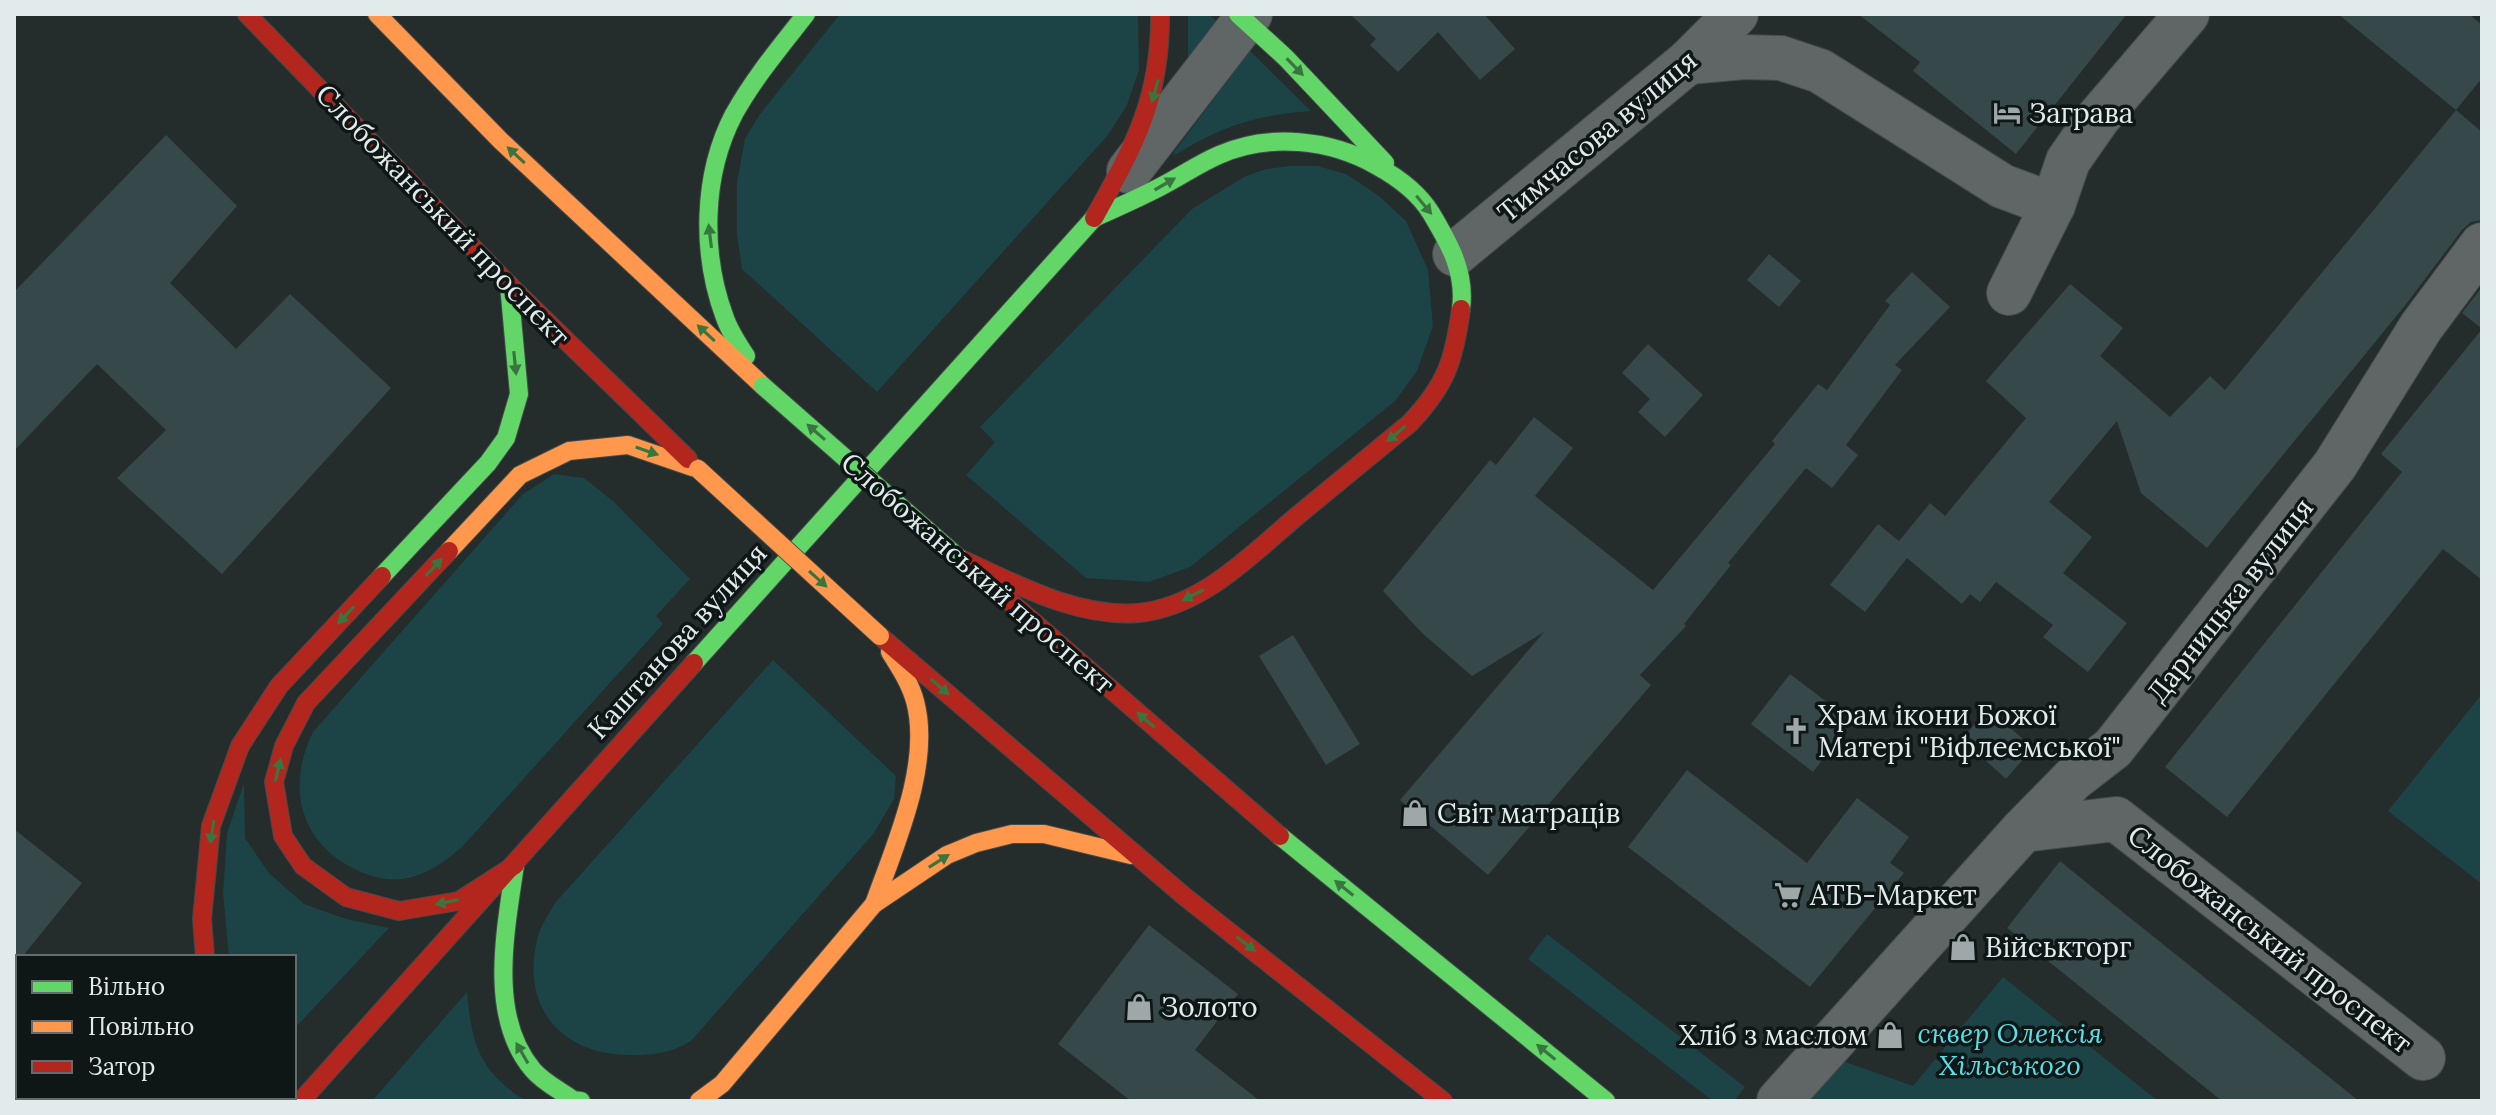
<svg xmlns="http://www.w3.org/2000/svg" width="2496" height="1115" font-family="Lora,serif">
<rect width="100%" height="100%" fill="#242c2c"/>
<g fill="#1c4346">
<polygon points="840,14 1138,14 1139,70 1127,105 1108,135 877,392 742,269 737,235 737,182 745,139 760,114"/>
<polygon points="1188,14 1208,14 1224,27 1188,72"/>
<path d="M1250,51L1311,111C1257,115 1221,126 1175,155L1174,152Z"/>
<polygon points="1289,166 1318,166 1346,174 1379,196 1406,221 1428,270 1433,326 1417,371 1395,401 1190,567 1149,582 1086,578 966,475 995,442 980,427 1192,209 1244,177 1266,169"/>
<path d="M554,474L584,478L614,502L690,579L656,616L663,624L462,847C444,862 426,876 402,879C383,881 365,875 349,866C297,837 288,783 313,732L523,494Z"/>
<path d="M773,660L896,776L894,799L874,833L691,1041C672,1053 654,1055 632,1055C561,1056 519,1006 538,936C541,925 549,914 555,903Z"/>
<polygon points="2482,694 2482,884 2388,811"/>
<polygon points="244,783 245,838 269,873 304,904 346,919 389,928 294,1029 294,957 229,957 223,893 227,833"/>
<polygon points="1547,934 1745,1087 1734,1101 1713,1101 1528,959"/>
<polygon points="2003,977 2158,1101 1805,1101 1840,1060 1913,1086"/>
<path d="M467,992C472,1045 479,1071 526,1101H372Z"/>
</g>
<g fill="#364849">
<polygon points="1350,14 1484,14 1515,49 1480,80 1438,32 1398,72 1370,45 1376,39"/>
<polygon points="1858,14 2127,14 2016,154 1913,71 1920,62"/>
<polygon points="2338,14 2469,14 2482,25 2482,78 2456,110"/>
<polygon points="2456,110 2482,132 2482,220 2471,222 2462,230 2407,303 2207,548 2141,493 2117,421 2049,502 2092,537 2063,573 2127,623 2088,672 2043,637 2053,625 1996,582 1980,602 1970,594 1962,604 1907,558 1865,612 1830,585 1878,524 1899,541 1930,503 1945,516 2026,418 1986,381 2070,284 2123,328 2100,356 2170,417 2210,376 2225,390"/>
<polygon points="166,135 237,206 170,283 236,349 290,294 391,388 222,574 117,478 166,430 97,364 14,451 14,292"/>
<polygon points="1769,254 1801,281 1779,307 1747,280"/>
<polygon points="1912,272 1950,307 1895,365 1902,370 1846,445 1858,455 1832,488 1806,468 1728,563 1731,565 1684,624 1686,626 1640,675 1651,685 1488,875 1400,800 1544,632 1472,676 1422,633 1383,591 1490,460 1496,465 1534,417 1573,448 1535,496 1653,590 1775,444 1772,441 1818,384 1827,390 1890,305 1885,301"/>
<polygon points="2482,287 2482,580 2443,549 2227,817 2165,767 2402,472 2381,454 2482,329 2462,313"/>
<polygon points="1648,344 1703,395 1665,437 1638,412 1650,399 1622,373"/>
<polygon points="1293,635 1360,744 1326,765 1259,656"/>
<polygon points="1790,674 1852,721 1813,772 1751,724"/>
<polygon points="1988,708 2033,748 2006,779 1962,739"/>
<polygon points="1687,770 1807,863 1857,798 1909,837 1890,863 1904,873 1810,987 1628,847"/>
<polygon points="14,829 82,883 22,957 18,957 14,966"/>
<polygon points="2060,861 2119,909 2359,1101 2222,1101 2007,928"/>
<polygon points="1149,925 1238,994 1195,1050 1260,1101 1131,1101 1058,1044"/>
</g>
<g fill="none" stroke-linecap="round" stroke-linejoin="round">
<g stroke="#434a4a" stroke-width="46">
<g id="street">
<polyline points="1688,62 1745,57 1781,58 1820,71 2002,186 2053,205"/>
<polyline points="1129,171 1250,14"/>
<polyline points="1455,254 1688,62 1736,14"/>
<polyline points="2009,293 2053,205 2068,161 2098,118 2187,14"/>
<polyline points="2023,830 2116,819 2423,1058"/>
<polyline points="1779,1101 2023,830 2073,779 2113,748 2335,465 2421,327 2482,245"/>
</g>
</g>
<g stroke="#434a4a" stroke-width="20">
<g id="fast">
<polyline points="1238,14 1286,58 1385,163"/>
<path d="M1094,218C1116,208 1139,198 1160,187C1180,177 1198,164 1219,155C1269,133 1330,139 1377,166C1397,177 1418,192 1431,213C1449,243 1466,272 1461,309"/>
<path d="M746,356C738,344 730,332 725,318C701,254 702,175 734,114C754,78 781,46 806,14"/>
<polyline points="382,576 488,463 506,438 519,394 509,285"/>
<polyline points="694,663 1094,218"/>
<polyline points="1280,836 1606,1101"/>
<path d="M515,865C506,929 487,1016 533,1070C544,1083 560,1090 573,1100L581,1101"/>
<polyline points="201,1101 202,1097"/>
</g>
</g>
<g stroke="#434a4a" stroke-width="20">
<g id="slow">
<polyline points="377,14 501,141 763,386"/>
<polyline points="449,551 520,475 569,451 628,445 698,469"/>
<path d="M874,904C895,845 932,764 915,701C910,683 900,668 890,652"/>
<polyline points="699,1101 722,1084 874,904 947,855 976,843 1012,834 1044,834 1131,855"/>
</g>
</g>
<g stroke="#434a4a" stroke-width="20">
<g id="jam">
<polyline points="247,14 509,285 688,459"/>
<path d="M1094,218C1134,146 1161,99 1160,14"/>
<polyline points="449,551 306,703 284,746 274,782 283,836 303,866 346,897 399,911 459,901 515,865"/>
<path d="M959,558C1014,583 1076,618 1138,613C1202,607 1251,555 1297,516C1335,485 1372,454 1410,423C1446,385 1454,361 1461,309"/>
<polyline points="991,585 1280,836"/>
<polyline points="880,636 1184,896 1443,1101"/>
<polyline points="205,957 202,919 211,826 240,746 279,686 382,576"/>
<polyline points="301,1101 694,663"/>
</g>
</g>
<use href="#street" stroke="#606565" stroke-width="44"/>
<use href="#fast" stroke="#63d668" stroke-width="18"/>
<use href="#slow" stroke="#ff974d" stroke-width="18"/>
<use href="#jam" stroke="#b3261e" stroke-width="18"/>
<g stroke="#434a4a" stroke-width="20" stroke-linecap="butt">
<polyline id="fast-bridge" points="763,386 959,558"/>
</g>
<g stroke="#434a4a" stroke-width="20" stroke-linecap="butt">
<polyline id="slow-bridge" points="698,469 880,636"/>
</g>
<use href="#fast-bridge" stroke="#63d668" stroke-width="18"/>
<use href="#slow-bridge" stroke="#ff974d" stroke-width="18"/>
</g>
<defs><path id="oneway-solid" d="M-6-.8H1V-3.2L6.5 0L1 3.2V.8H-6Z" transform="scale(2)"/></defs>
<g fill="#39763f">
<use href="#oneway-solid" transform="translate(1295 67) rotate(46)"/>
<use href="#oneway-solid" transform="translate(1155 91) rotate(106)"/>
<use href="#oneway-solid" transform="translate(516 155) rotate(-137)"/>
<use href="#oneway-solid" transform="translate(1165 184) rotate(-30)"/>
<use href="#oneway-solid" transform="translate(1424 205) rotate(50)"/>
<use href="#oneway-solid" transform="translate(710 236) rotate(-97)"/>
<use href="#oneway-solid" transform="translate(706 333) rotate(-137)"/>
<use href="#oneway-solid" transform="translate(515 363) rotate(84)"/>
<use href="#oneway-solid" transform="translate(816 432) rotate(-139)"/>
<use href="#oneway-solid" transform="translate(1396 434) rotate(140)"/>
<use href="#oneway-solid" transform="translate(647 451) rotate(19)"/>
<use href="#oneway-solid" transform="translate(434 567) rotate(-47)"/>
<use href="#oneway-solid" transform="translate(818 579) rotate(42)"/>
<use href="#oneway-solid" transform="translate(1193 595) rotate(153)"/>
<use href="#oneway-solid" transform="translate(346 615) rotate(133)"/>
<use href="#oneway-solid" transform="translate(940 687) rotate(41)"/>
<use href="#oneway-solid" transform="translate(1146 720) rotate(-139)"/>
<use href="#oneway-solid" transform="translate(278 770) rotate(-77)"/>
<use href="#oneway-solid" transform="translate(212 832) rotate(99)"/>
<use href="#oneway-solid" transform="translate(939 861) rotate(-32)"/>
<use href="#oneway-solid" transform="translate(1344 888) rotate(-141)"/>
<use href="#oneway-solid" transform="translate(447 902) rotate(168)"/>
<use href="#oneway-solid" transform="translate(1246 944) rotate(38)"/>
<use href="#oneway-solid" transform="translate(1546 1052) rotate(-141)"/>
<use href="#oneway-solid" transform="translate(522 1053) rotate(-120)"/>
</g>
<defs>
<g id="hotel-bare" transform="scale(2.16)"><path d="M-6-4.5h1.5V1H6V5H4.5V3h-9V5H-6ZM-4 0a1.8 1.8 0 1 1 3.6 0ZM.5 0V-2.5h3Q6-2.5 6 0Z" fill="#9fa8a9" stroke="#0f1616" stroke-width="2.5" paint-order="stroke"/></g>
<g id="church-bare" transform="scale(2.16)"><path d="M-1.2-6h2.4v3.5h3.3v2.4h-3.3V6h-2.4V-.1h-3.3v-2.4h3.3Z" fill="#9fa8a9" stroke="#0f1616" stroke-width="2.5" paint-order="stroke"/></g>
<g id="shop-bare" transform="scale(2.16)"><path d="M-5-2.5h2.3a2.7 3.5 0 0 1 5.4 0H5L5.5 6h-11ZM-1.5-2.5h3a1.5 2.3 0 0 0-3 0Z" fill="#9fa8a9" stroke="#0f1616" stroke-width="2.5" paint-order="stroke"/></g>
<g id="supermarket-bare" transform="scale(2.16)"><path d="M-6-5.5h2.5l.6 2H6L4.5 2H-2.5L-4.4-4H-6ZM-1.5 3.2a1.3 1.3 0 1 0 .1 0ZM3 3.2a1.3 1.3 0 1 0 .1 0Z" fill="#9fa8a9" stroke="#0f1616" stroke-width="2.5" paint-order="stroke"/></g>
</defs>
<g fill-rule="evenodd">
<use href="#hotel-bare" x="2007" y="113"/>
<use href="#church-bare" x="1796" y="731"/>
<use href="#shop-bare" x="1415" y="813"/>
<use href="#supermarket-bare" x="1788" y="895"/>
<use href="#shop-bare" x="1963" y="947"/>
<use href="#shop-bare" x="1139" y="1007"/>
<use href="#shop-bare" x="1890" y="1035"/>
</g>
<g text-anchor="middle" stroke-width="7" stroke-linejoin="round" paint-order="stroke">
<g font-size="28" fill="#e1ebec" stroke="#0f1616" text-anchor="start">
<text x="2029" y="123">Заграва</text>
<text x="1818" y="725">Храм ікони Божої<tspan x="1818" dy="32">Матері "Віфлеємської"</tspan></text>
<text x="1437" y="823">Світ матраців</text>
<text x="1810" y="905">АТБ-Маркет</text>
<text x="1985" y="957">Військторг</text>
<text x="1161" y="1017">Золото</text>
<text x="1868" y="1045" text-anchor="end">Хліб з маслом</text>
</g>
<g font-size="28" fill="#e1ebec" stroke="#0f1616">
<text transform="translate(1597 136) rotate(-40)" y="10">Тимчасова вулиця</text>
<text transform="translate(443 215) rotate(46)" y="10">Слобожанський проспект</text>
<text transform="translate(978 573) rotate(41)" y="10">Слобожанський проспект</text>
<text transform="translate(2230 600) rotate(-52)" y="10">Дарницька вулиця</text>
<text transform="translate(677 641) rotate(-48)" y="10">Каштанова вулиця</text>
<text transform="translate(2270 939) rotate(38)" y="10">Слобожанський проспект</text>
</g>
<g font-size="28" font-style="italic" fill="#59dfe8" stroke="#0f1616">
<text x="2010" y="1043">сквер Олексія<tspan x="2010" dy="32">Хільського</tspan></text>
</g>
</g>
<rect width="2496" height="1115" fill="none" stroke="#e1ebec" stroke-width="32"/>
<rect x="16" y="955" width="280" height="144" fill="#0f1616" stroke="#636b6c" stroke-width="2"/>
<rect x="32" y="981" width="40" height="12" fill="#63d668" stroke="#636b6c" stroke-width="2"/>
<text x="88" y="995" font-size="24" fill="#e1ebec">Вільно</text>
<rect x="32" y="1021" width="40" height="12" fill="#ff974d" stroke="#636b6c" stroke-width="2"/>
<text x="88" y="1035" font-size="24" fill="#e1ebec">Повільно</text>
<rect x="32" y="1061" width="40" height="12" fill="#b3261e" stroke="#636b6c" stroke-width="2"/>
<text x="88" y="1075" font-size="24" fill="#e1ebec">Затор</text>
</svg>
